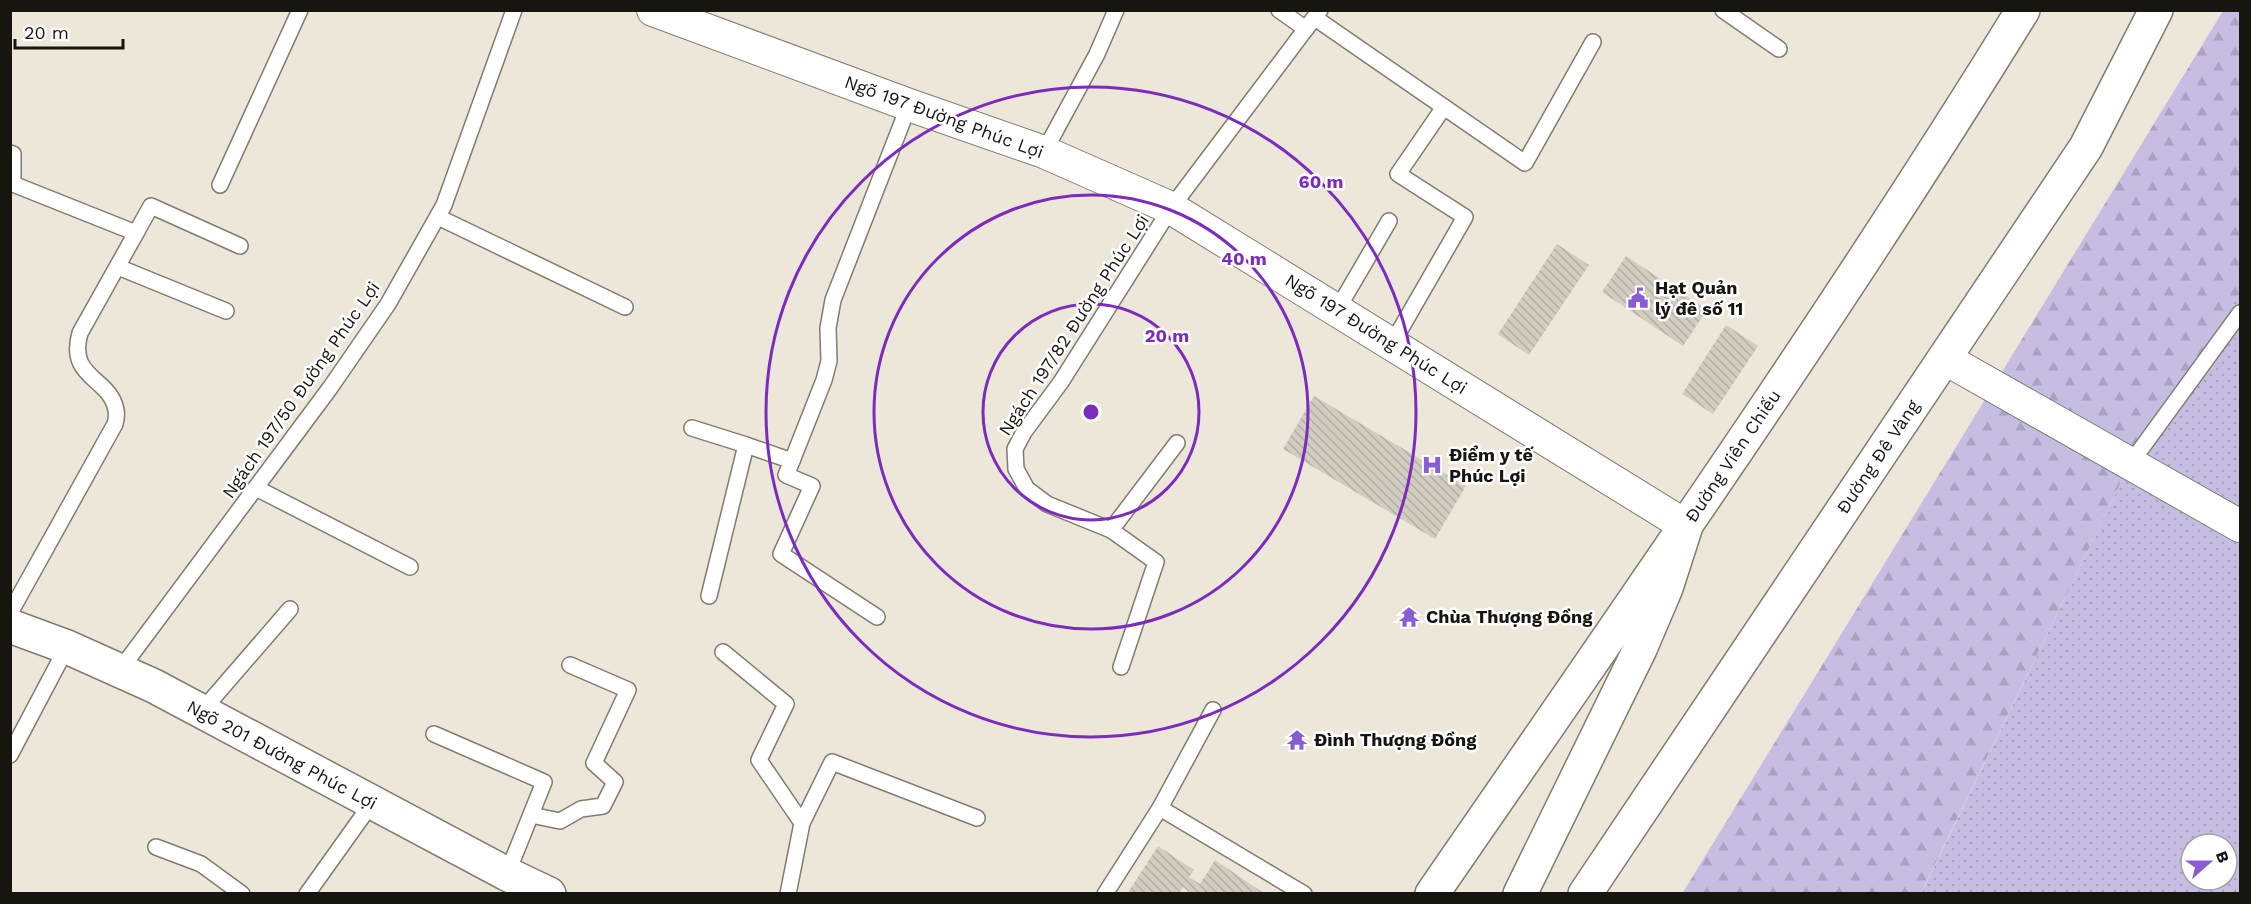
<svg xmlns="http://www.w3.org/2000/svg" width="2251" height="904" font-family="'Work Sans',sans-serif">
<defs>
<pattern id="green-dots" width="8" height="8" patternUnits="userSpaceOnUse" patternTransform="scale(1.5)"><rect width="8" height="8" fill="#c7bde2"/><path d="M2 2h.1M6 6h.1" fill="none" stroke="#aaa2c1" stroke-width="1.8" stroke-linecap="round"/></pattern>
<pattern id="forest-firs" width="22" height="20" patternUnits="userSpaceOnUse" patternTransform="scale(1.5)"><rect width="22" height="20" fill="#c7bde2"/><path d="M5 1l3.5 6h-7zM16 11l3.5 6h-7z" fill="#aaa2c1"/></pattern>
<pattern id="building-back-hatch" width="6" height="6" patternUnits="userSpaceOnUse" patternTransform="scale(1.5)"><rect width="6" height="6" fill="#d3cdc1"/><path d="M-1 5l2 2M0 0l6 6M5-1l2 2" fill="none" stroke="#b4afa5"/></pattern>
</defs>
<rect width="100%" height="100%" fill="#ede7da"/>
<path fill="url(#green-dots)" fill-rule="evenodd" d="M2240,293V893L1921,894L2130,464ZM2191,844H2227V880H2191Z"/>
<polygon fill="url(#forest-firs)" points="2223,11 2240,11 2240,293 2130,464 1921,893 1682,894"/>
<g fill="url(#building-back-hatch)">
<polygon points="1557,244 1589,265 1529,355 1498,334"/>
<polygon points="1626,256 1707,310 1683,346 1602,292"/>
<polygon points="1726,325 1758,346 1713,414 1682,394"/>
<polygon points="1314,396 1466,486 1435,539 1283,449"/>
<polygon points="1158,846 1194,870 1189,877 1200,884 1215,860 1265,894 1191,894 1183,887 1179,894 1127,894"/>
</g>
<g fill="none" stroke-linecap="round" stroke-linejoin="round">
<g stroke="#817b70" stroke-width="18">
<g id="service">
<polyline points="1279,10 1306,29"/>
<polyline points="1723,10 1779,49"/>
<polyline points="1315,18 1525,163 1593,42"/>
<polyline points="1044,152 1097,54 1116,10"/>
<polyline points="10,153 13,154 13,184 136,233 151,206 240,246"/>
<polyline points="220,185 300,10"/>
<polyline points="438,217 625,307"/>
<polyline points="118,267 226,311"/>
<polyline points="1337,310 1389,221"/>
<polyline points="1392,344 1465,217 1398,174 1444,107"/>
<polyline points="692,428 746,445"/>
<polyline points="792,461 786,475 812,486 781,554 877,617"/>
<polyline points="2130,464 2240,313"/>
<polyline points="256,488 410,567"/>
<polyline points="1111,530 1177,443"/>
<polyline points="709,596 746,445 792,461 824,380 829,361 828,328 833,300 909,105"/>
<path d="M10,613L115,424C116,420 117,414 116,410C110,377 67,379 80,333L136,233"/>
<polyline points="723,652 786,704 759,760 802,823"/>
<polyline points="1121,667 1156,562 1111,530 1047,504 1027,489 1016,469 1015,449 1024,432 1061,382 1171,208 1320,10"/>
<polyline points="120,670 330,388 388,304 444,205 514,10"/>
<polyline points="201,712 290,609"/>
<polyline points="434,734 544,782 507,874"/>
<polyline points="10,755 67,647"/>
<polyline points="1160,808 1304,894"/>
<polyline points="531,815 560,821 581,809 603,806 615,782 594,763 628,690 570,665"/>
<polyline points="156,847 201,864 242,894"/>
<polyline points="307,894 372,803"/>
<polyline points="788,894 802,823 832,762 977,818"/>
<polyline points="1105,894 1160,808 1213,710"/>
</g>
</g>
<g stroke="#817b70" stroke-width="34">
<g id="minor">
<polyline points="653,10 909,105 1044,152 1171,208 1686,526"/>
<polyline points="1944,358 2240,526"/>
</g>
</g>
<g stroke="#817b70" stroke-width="36">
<path id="tertiary" d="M1432,894C1633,602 1837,312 2023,10"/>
</g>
<g stroke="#817b70" stroke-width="36">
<g id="secondary">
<polyline points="10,626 67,647 154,686 507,874 549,894"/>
<polyline points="1520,894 1640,649 1666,588 1686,526"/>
<polyline points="1585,894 2086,147 2156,10"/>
</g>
</g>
<use href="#service" stroke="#fff" stroke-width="15"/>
<use href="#minor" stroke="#fff" stroke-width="32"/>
<use href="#tertiary" stroke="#fff" stroke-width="33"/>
<use href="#secondary" stroke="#fff" stroke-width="33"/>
</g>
<g fill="none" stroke="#7b2cbf" stroke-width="3">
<circle cx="1091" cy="412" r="108"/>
<circle cx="1091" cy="412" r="217"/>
<circle cx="1091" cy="412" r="325"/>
</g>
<defs>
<g id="civic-bare" transform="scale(1.62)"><path d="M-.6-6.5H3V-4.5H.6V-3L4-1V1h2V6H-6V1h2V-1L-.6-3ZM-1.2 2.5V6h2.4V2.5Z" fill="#895cd6" stroke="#fff" stroke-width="2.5" paint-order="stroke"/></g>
<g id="hospital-bare" transform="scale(1.62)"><path d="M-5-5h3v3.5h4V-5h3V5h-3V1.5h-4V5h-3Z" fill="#895cd6" stroke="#fff" stroke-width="2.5" paint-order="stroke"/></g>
<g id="temple-bare" transform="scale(1.62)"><path d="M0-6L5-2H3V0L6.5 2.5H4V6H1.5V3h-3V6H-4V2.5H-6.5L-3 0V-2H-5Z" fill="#895cd6" stroke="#fff" stroke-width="2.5" paint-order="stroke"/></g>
</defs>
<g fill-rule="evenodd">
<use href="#civic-bare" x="1638" y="298"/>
<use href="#hospital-bare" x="1432" y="465"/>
<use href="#temple-bare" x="1409" y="617"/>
<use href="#temple-bare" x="1297" y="740"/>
</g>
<g text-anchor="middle" stroke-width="5" stroke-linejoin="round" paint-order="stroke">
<g font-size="18" fill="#171510" stroke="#fff">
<text transform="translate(944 117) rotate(20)" y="6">Ngõ 197 Đường Phúc Lợi</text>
<text transform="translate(1074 325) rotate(-57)" y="6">Ngách 197/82 Đường Phúc Lợi</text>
<text transform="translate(1376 334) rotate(32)" y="6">Ngõ 197 Đường Phúc Lợi</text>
<text transform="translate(301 390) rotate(-55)" y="6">Ngách 197/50 Đường Phúc Lợi</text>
<text transform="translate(1733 456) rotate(-56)" y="6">Đường Viên Chiếu</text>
<text transform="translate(1878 457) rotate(-56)" y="6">Đường Đê Vàng</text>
<text transform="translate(282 755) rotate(28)" y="6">Ngõ 201 Đường Phúc Lợi</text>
</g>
<g font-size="18" font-weight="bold" fill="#171510" stroke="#fff" text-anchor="start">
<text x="1655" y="294">Hạt Quản<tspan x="1655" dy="21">lý đê số 11</tspan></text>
<text x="1449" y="461">Điểm y tế<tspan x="1449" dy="21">Phúc Lợi</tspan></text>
<text x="1426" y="623">Chùa Thượng Đồng</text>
<text x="1314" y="746">Đình Thượng Đồng</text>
</g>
</g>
<circle cx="1091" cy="412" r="9" fill="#7b2cbf" stroke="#fff" stroke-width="3"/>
<g font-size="18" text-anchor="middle" font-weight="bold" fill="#7b2cbf" stroke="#fff" stroke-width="5" stroke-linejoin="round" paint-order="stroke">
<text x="1321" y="188">60 m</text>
<text x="1244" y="265">40 m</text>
<text x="1167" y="342">20 m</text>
</g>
<rect width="2251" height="904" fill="none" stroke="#171510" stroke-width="24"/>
<g transform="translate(2209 862) rotate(69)"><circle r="28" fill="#ffffff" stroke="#a2a19f" stroke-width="1.5"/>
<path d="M0-4.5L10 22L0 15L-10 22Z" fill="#895cd6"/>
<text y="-9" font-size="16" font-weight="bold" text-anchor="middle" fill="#171510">B</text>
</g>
<path d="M15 39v9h108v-9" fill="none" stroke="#171510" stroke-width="3"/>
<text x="24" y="39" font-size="18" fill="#171510" stroke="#ffffff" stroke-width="4.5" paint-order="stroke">20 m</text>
</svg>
